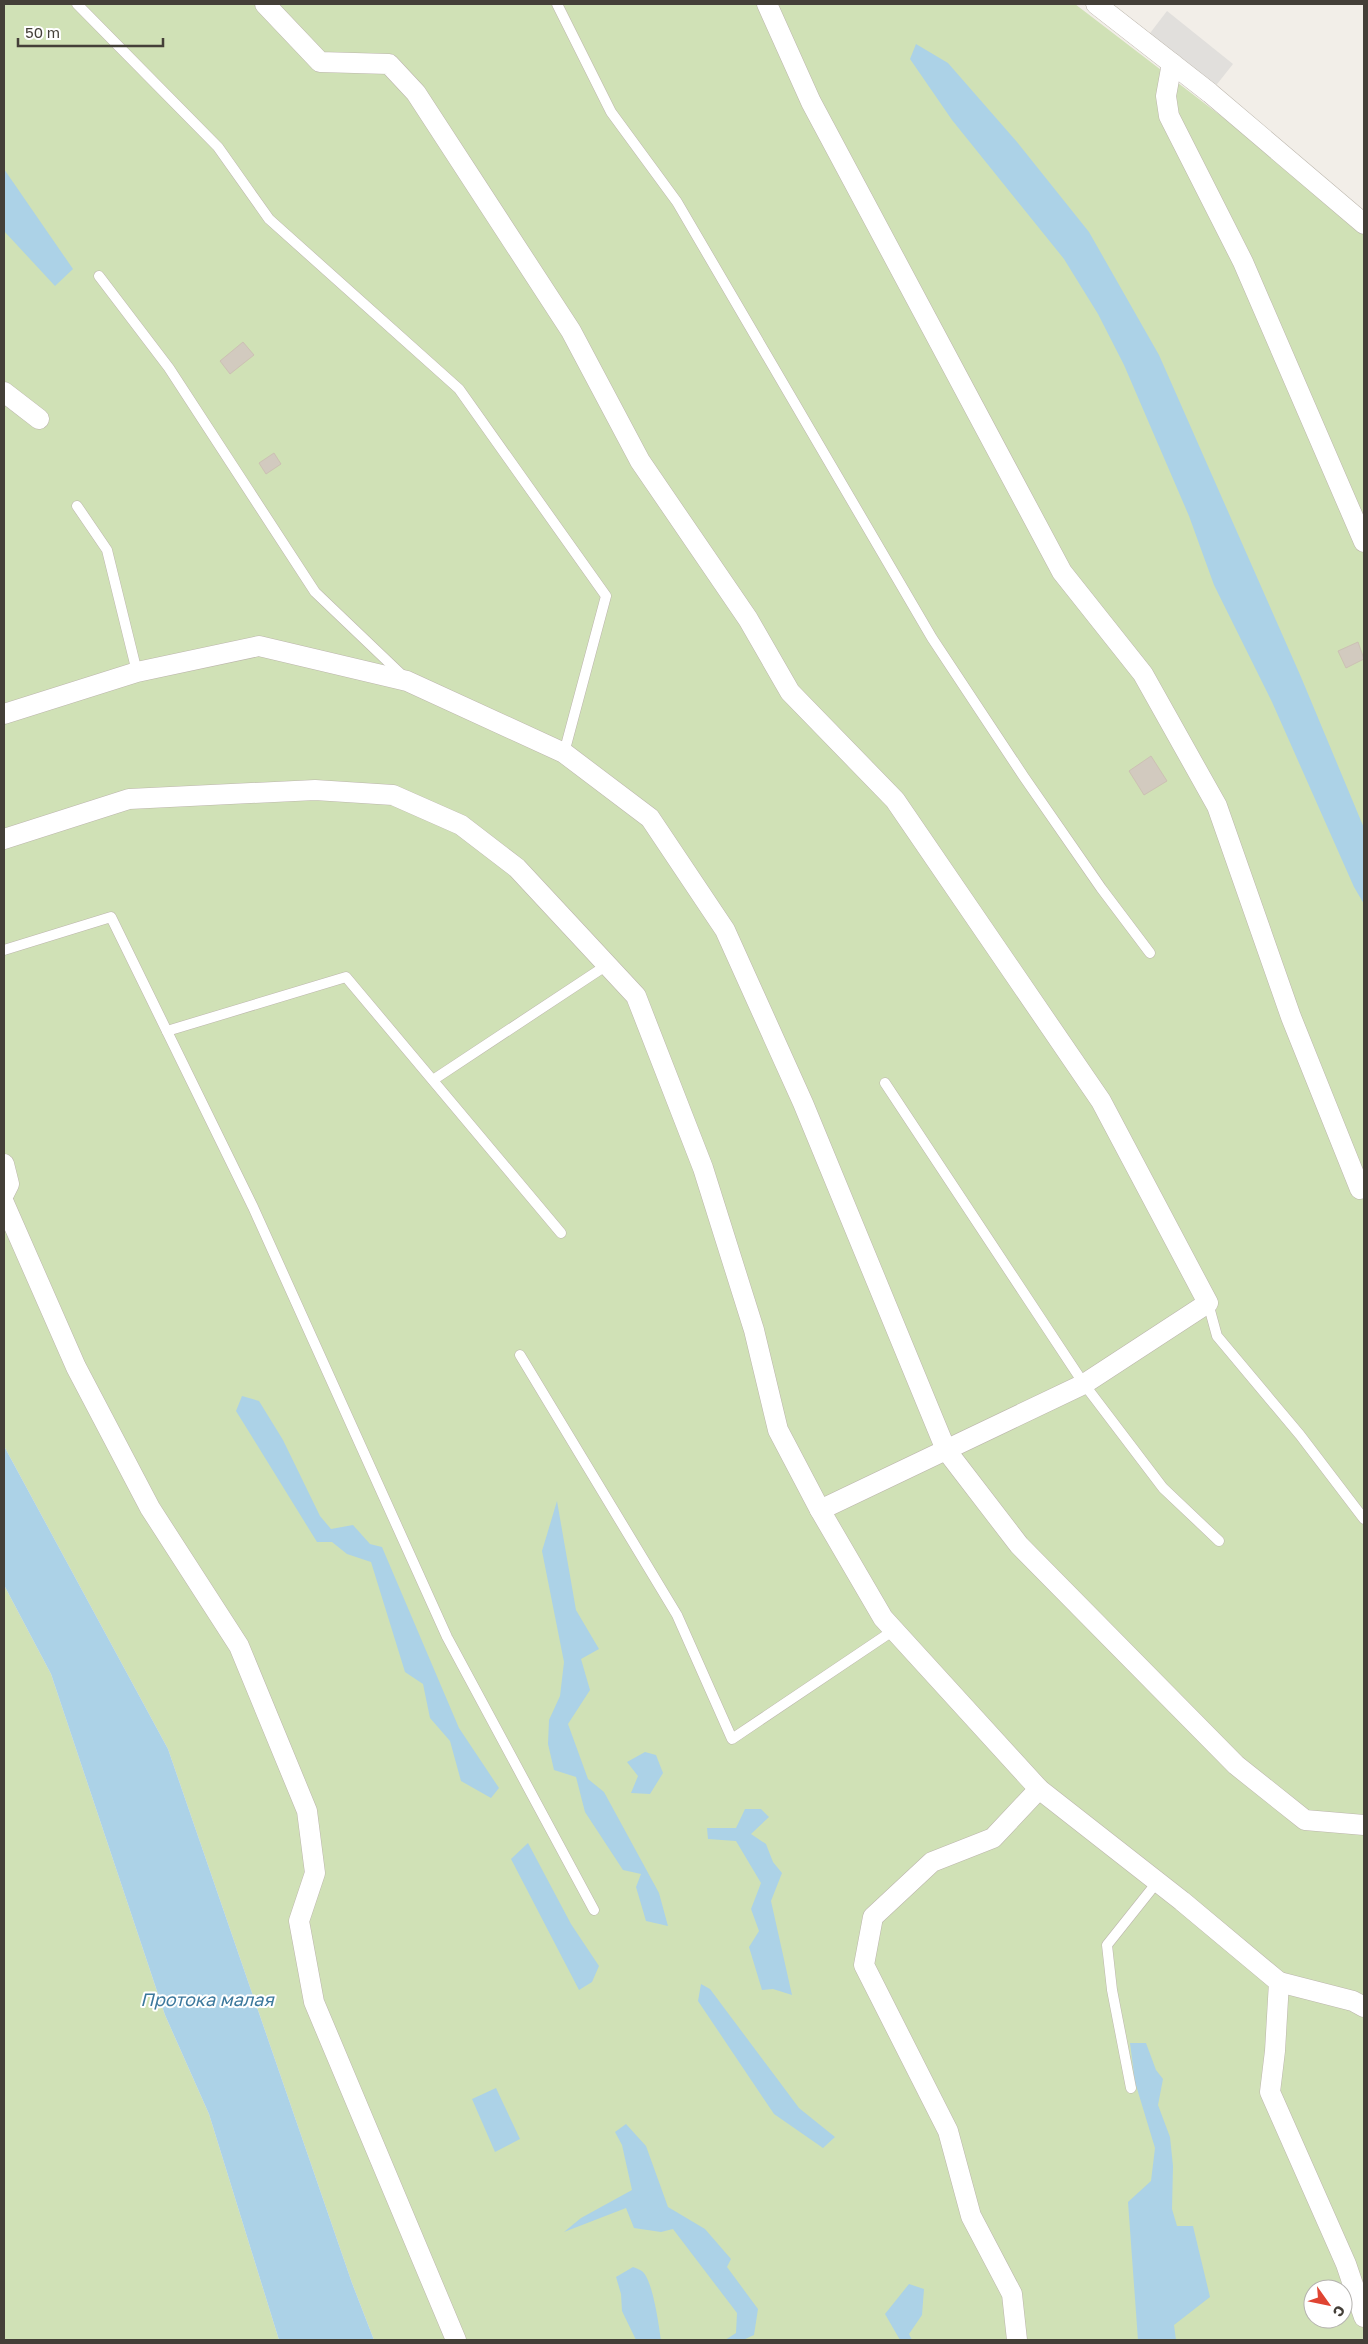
<svg xmlns="http://www.w3.org/2000/svg" width="1368" height="2344" font-family="'Golos Text',sans-serif">
<rect width="100%" height="100%" fill="#f2eee8"/>
<g fill="#d0e1b6" fill-rule="evenodd">
<path d="M4,4H1075L1225,119L1364,235V2340H374L352,2283L168,1749L4,1446ZM1313,2289H1343V2319H1313Z"/>
<polygon points="4,1585 51,1674 165,2015 209,2114 279,2340 4,2340"/>
</g>
<polygon fill="#e1dfdc" points="1167,11 1233,64 1210,93 1144,41"/>
<g fill="#acd2e7">
<polygon points="916,44 948,63 1017,142 1089,232 1159,355 1301,677 1364,828 1364,904 1354,887 1272,702 1214,585 1189,516 1124,365 1098,314 1064,259 952,120 910,59"/>
<polygon points="4,169 73,269 55,286 4,231"/>
<polygon points="242,1396 259,1401 283,1440 320,1516 331,1529 353,1525 370,1544 382,1547 459,1728 499,1788 491,1798 461,1781 450,1741 430,1718 423,1684 405,1672 371,1562 347,1554 332,1542 317,1542 236,1411"/>
<polygon points="4,1446 168,1749 352,2283 374,2340 279,2340 209,2114 165,2015 51,1674 4,1585"/>
<polygon points="557,1501 576,1610 599,1649 581,1659 590,1690 568,1724 588,1779 604,1792 659,1893 668,1926 646,1921 636,1887 641,1874 623,1870 585,1812 576,1777 554,1770 548,1744 549,1720 560,1696 564,1662 542,1551"/>
<polygon points="645,1752 656,1755 663,1773 650,1794 631,1793 638,1776 627,1762"/>
<polygon points="745,1809 761,1809 769,1817 751,1834 766,1844 773,1862 782,1873 771,1901 792,1995 773,1989 762,1990 749,1947 759,1931 751,1909 761,1883 736,1841 708,1839 707,1828 736,1828"/>
<polygon points="528,1843 571,1924 599,1966 592,1982 579,1990 511,1859"/>
<polygon points="701,1984 710,1989 799,2108 835,2137 823,2148 774,2114 698,2001"/>
<polygon points="1130,2043 1146,2043 1156,2070 1163,2079 1158,2105 1170,2137 1173,2166 1172,2209 1177,2226 1193,2226 1210,2297 1174,2325 1176,2340 1138,2340 1128,2202 1151,2181 1155,2148 1135,2082"/>
<polygon points="496,2088 520,2139 495,2152 472,2099"/>
<polygon points="626,2124 646,2146 668,2207 705,2229 731,2259 727,2267 758,2309 754,2335 743,2340 725,2340 736,2333 737,2313 673,2229 661,2232 634,2228 626,2208 564,2232 581,2218 632,2190 622,2145 615,2132"/>
<path d="M633,2267C636,2268 641,2270 643,2272C653,2282 659,2326 661,2340H636L622,2311L621,2294L616,2277Z"/>
<polygon points="909,2284 924,2289 922,2315 909,2334 912,2340 900,2340 885,2314"/>
</g>
<g fill="#d2cabf" stroke="#ccc1b3">
<polygon points="243,342 254,355 230,374 220,361"/>
<polygon points="274,453 281,464 266,474 259,463"/>
<polygon points="1358,642 1364,659 1346,668 1338,651"/>
<polygon points="1151,756 1167,781 1144,795 1129,771"/>
</g>
<g fill="none" stroke-linecap="round" stroke-linejoin="round">
<g stroke="#bcb6ac" stroke-width="11">
<g id="service">
<polyline points="77,4 218,147 269,219 459,389 606,596 564,753"/>
<polyline points="557,4 611,112 677,202 932,638 1024,777 1101,888 1150,953"/>
<polyline points="99,276 169,368 315,592 403,676"/>
<polyline points="77,506 107,550 137,672"/>
<polyline points="4,950 111,917 253,1207 447,1637 594,1910"/>
<polyline points="167,1031 346,977 561,1233"/>
<polyline points="433,1080 607,965"/>
<polyline points="885,1083 1084,1384 1163,1488 1219,1541"/>
<polyline points="1208,1303 1217,1336 1300,1435 1364,1519"/>
<polyline points="520,1355 677,1615 732,1739 894,1630"/>
<polyline points="1131,2088 1112,1990 1107,1945 1158,1881"/>
</g>
</g>
<g stroke="#bcb6ac" stroke-width="21">
<g id="minor">
<polyline points="265,4 320,62 389,64 416,93 571,331 640,461 748,619 790,692 895,800 1101,1101 1208,1303 1084,1384 820,1510"/>
<polyline points="767,4 811,102 1062,572 1143,674 1217,806 1291,1017 1360,1189"/>
<polyline points="1096,4 1210,93 1364,224"/>
<polyline points="1172,63 1166,96 1169,116 1243,262 1364,542"/>
<polyline points="4,392 39,419"/>
<polyline points="4,714 137,672 259,646 407,681 564,753 650,818 725,930 803,1103 946,1450 1019,1545 1236,1765 1305,1820 1364,1825"/>
<polyline points="4,839 129,799 315,790 393,795 461,825 517,868 636,996 703,1168 754,1330 778,1430 820,1510 883,1618 1039,1789 1182,1901 1279,1982 1275,2051 1270,2092 1346,2264 1364,2317"/>
<polyline points="4,1164 9,1184 4,1194"/>
<polyline points="4,1203 76,1367 150,1508 239,1646 307,1811 315,1873 299,1921 314,2002 456,2340"/>
<polyline points="1279,1982 1353,2001 1364,2007"/>
<polyline points="1017,2340 1012,2294 971,2216 948,2131 864,1965 873,1917 932,1862 993,1838 1039,1789"/>
</g>
</g>
<use href="#service" stroke="#fff" stroke-width="10"/>
<use href="#minor" stroke="#fff" stroke-width="20"/>
</g>
<g text-anchor="middle" stroke-width="4" stroke-linejoin="round" paint-order="stroke">
<g font-size="18" font-style="italic" fill="#3c789c" stroke="#fff">
<text x="207" y="2006">Протока малая</text>
</g>
</g>
<rect width="1368" height="2344" fill="none" stroke="#443f38" stroke-width="10"/>
<g transform="translate(1328 2304) rotate(123)"><circle r="24" fill="#ffffff" stroke="#b4b2af"/>
<path d="M0-4L9 19L0 12L-9 19Z" fill="#df4432"/>
<text y="-8" font-size="14" font-weight="bold" text-anchor="middle" fill="#443f38">С</text>
</g>
<path d="M18 38v8h145v-8" fill="none" stroke="#443f38" stroke-width="2.5"/>
<text x="25" y="38" font-size="15" fill="#443f38" stroke="#ffffff" stroke-width="4" paint-order="stroke">50 m</text>
</svg>
